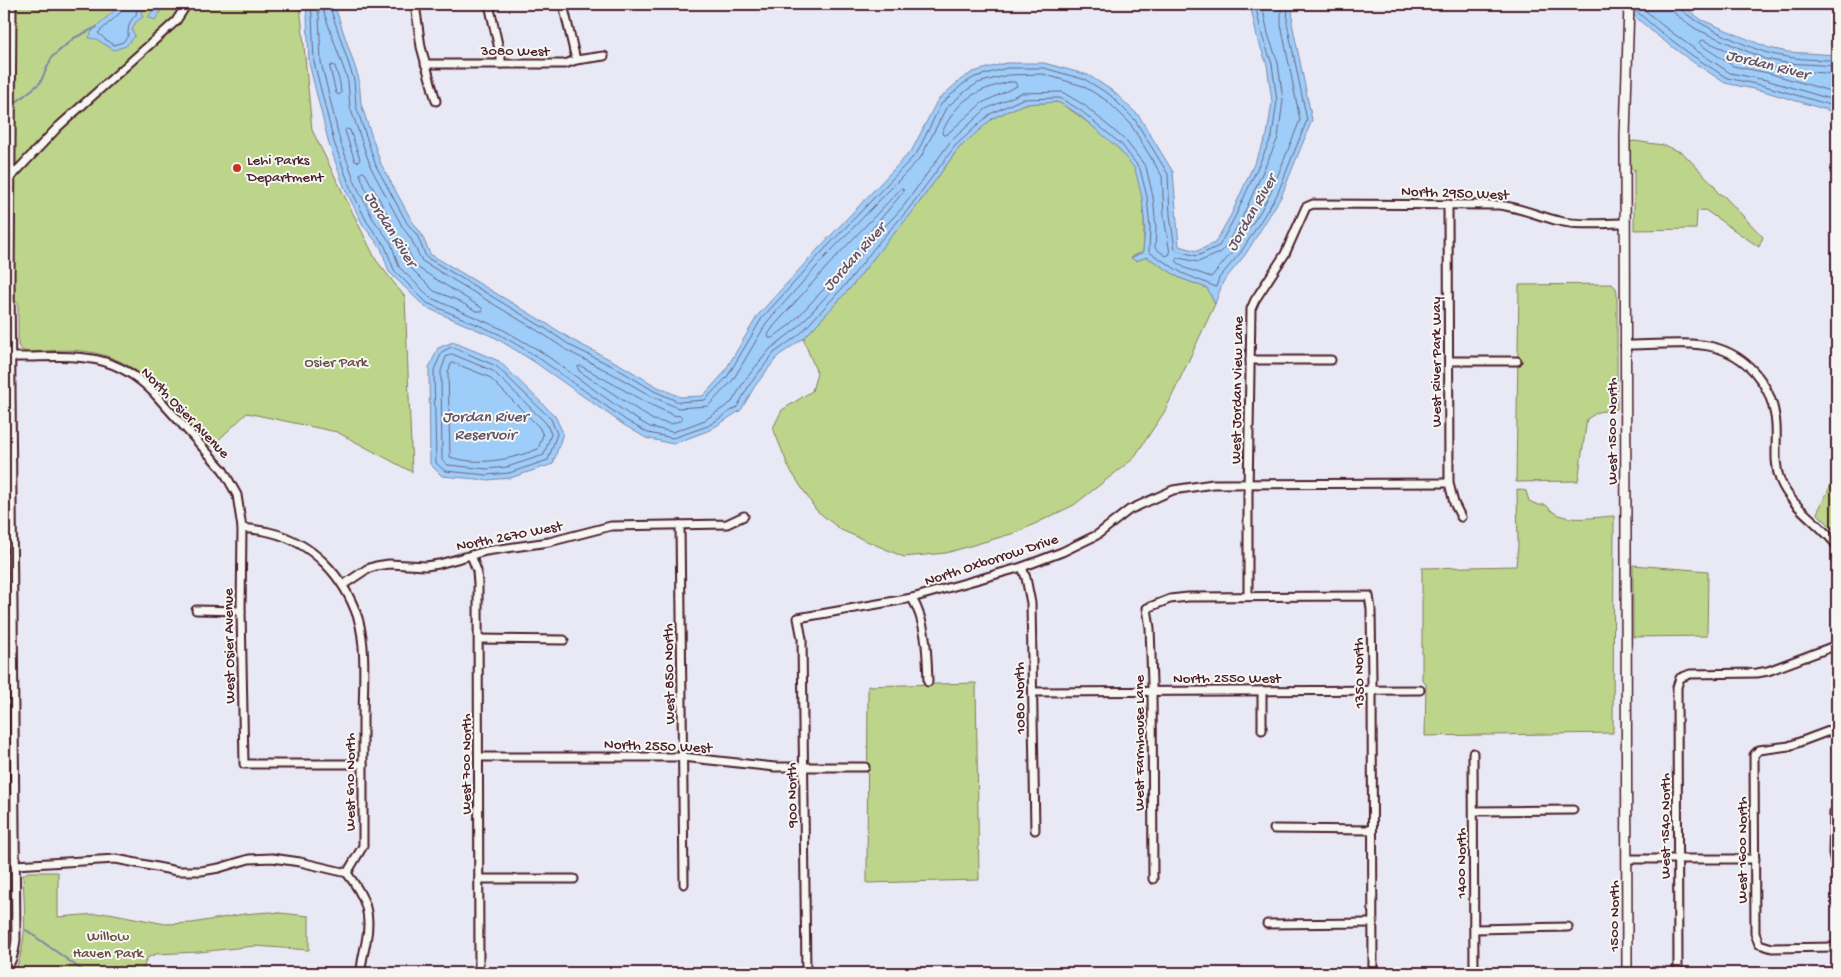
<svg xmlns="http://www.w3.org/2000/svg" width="1841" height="977" font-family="'Gochi Hand',sans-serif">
<rect width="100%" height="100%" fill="#e9e9f5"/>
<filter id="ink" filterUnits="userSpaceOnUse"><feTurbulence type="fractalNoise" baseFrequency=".02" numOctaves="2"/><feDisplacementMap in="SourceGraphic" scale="10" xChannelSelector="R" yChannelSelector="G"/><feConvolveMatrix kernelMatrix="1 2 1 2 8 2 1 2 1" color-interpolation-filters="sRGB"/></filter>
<g filter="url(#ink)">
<g fill="#bdd58b" stroke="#847a5b">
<path d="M4,4H300L312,130L376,260L405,297L412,472L337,432L247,413L210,448C178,411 147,363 95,353C73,348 49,351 27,352L21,350L18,345V302H6Z"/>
<path d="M1058,102C1077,113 1128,151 1136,171C1145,197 1145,226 1143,252L1131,257L1136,261L1147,257L1180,278L1207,288L1215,304L1165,411L1133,459L1074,505L1018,532L946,553L904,557L841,530L816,510L789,468L773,428L782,410L812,391L817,373L804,341V338L852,286L883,246L911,214L958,149L978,131L993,118L1024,104Z"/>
<polygon points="1634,141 1663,145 1683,153 1714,185 1718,193 1724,196 1763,237 1759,247 1705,210 1697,211 1696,229 1634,230 1634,170 1636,170 1630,169 1629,144 1630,142"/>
<polygon points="1612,284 1616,288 1617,293 1617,409 1598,412 1587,419 1578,481 1516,482 1519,285"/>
<polygon points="1837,473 1837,533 1817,513"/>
<path d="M1517,489L1526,491L1529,501L1538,505H1546C1561,525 1592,517 1614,516L1613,733L1425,736L1426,684L1422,680V568L1516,566L1518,545Z"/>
<polygon points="1633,565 1708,571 1707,636 1633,637"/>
<polygon points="976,683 979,880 867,883 868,686"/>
<path d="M28,872H58V917L109,913L165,924L192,923L244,914L270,912L309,916V950L255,946L199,952L156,954L147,958L144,966V973H14C29,941 24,910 23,875Z"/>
</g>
<g fill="#9ecdfa" stroke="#7c87a7">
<path d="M119,4H149L141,11L143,17L136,22L132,30L135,36L126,46L114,50L96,39L89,38C93,24 112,17 119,4Z"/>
<polygon points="158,4 165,4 155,20 148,17"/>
<polygon points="305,4 334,4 359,79 361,104 381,164 412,221 421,233 430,254 549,325 574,341 619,364 656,386 680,397 703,396 723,374 758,315 819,248 912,150 937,101 960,80 973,72 1006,63 1044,63 1088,75 1113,91 1139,116 1173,172 1179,246 1197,251 1215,243 1231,215 1267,135 1272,102 1267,65 1257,37 1250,4 1293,4 1292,23 1312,120 1281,197 1245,255 1223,282 1215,304 1207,288 1180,278 1147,257 1136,261 1131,258 1143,252 1145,228 1142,198 1135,169 1118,148 1077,113 1058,102 1024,104 993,118 958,149 911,214 883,246 852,286 804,338 778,356 755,386 741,410 710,430 673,444 646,438 624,425 533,361 496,338 425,307 389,272 381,248 363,225 345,189 329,144 309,63 307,16"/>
<polygon points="1621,4 1680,4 1702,20 1769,48 1788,52 1837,55 1837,113 1763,91 1725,83 1690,60 1655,34"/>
<polygon points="453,342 499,361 555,416 563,433 553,464 510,478 487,480 442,476 430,464 429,368 438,348"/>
</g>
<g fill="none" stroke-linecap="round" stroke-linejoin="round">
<g stroke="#6c657e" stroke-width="1">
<path d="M123,4L120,13L98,33L106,40L114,45L123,42L128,36C128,27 129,21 136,15L137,9L141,4"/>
<polyline points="310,4 312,15 314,62 334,142 350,187 367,222 385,246 394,270 427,303 499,334 536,356 627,421 648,433 673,438 708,426 737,407 750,384 774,353 800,334 848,282 879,242 907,211 955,146 990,114 1022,99 1060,98 1080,110 1122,145 1140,169 1147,197 1150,228 1149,252 1182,273 1216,287 1219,278 1241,252 1277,195 1307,120 1287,23 1288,4"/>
<polyline points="316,4 319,15 321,62 340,141 356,185 373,219 391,243 399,267 431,298 502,329 540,351 631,416 650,427 673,432 705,420 732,402 745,380 770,349 796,329 843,278 874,238 903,207 950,142 986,109 1021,93 1062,92 1084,105 1126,141 1146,167 1153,197 1156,228 1155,248 1166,256 1170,254 1164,216 1162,176 1130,123 1106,100 1083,86 1043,74 1008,75 978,83 967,90 946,108 921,157 827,255 767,322 733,380 708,406 678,408 651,396 613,374 568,351 543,334 422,261 411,239 402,226 371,168 350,107 348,81 323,10 323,4"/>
<polyline points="329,4 354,80 356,106 376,166 407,223 417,235 426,257 546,329 571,346 616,368 654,391 679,402 705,400 727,377 762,318 823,251 917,153 941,104 963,84 975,77 1007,68 1044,68 1086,80 1110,95 1135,120 1168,174 1170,215 1175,249 1178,251 1197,256 1219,246 1235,217 1272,136 1277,101 1272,64 1262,35 1255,4"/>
<polyline points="1262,4 1268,34 1278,63 1283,100 1278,138 1241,220 1224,249 1220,253 1198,262 1179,258 1176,259 1177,262 1185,268 1211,277 1236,248 1260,212 1271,192 1300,120 1281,24 1281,4"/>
<polyline points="1638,4 1662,25 1697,51 1730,73 1766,80 1837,101"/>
<polyline points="1671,4 1675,14 1696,29 1765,59 1786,63 1837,66"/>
<path d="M1677,4C1679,17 1752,49 1768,53C1789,59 1815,60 1837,60"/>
<polyline points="1634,9 1658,30 1693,56 1727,78 1765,86 1837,107"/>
<polygon points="332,65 335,66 340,83 341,93 339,95 336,93 330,68"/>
<polyline points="1837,74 1785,70 1764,66 1703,40 1699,42 1701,45 1733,66 1768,73 1837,93"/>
<path d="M1009,82H1015L1017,86L982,103L946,135H943L942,132C959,98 974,91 1009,82Z"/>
<polygon points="347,129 350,130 360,159 358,162 355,161 345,131"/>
<path d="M362,172L365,173L393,225L392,228H389C377,212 366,193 360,174Z"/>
<polygon points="902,188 904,191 868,234 838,274 791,324 772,338 769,338 768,335 773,327 833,260"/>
<polygon points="402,239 414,263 418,268 482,308 483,311 476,311 457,300 434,291 406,263 399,242"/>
<polygon points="452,347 496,366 551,419 557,434 548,460 509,473 487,475 445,471 436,463 434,370 442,352"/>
<polygon points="452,354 493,371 546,423 551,434 544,455 507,467 487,469 448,465 442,460 441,371 446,357"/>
<path d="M454,363L489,377L539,427L543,435L538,449C510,460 479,466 450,457L448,372L451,364Z"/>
<polygon points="581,366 647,403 673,415 681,416 682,420 671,424 653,420 579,371 578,367"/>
</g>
<g stroke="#7c87a7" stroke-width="2">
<polyline points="15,103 40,83 52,57 74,38 97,27"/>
<polyline points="4,171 4,172"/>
<polyline points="4,758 5,902 8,918"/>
<polyline points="26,930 86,973"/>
</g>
<g stroke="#4a1f2b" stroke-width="11">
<g id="minor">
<polyline points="415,4 421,47 436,101"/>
<polyline points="489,4 501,58 501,64"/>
<polyline points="563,4 576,60"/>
<polyline points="425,64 565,64 576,60 604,56"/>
<polyline points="12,176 58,127 176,21 187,4"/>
<polyline points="1448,204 1449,483 1454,503 1461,517"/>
<path d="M1625,345C1650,345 1689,341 1713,347C1746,355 1770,383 1775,416C1779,438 1772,459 1780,480C1792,509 1820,522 1837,546"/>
<path d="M10,357C68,358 108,347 153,392L223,470L237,495L242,528L241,611L244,764H363"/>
<polyline points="1250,360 1331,360"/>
<polyline points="1450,361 1517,361"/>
<polyline points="680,525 684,884"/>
<path d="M242,528C251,529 260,530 269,532C312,542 344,576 358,618C367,648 363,688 363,720C363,762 363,804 363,846L347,873"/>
<polyline points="471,555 477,571 478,584 479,973"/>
<polyline points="1022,567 1026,578 1031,603 1035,830"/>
<polyline points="343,585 367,569 376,566 389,564 426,566 439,564 486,551 549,542 611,526 727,524 744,516"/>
<path d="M1248,595V493L1251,309L1255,300L1285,254L1306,207L1313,204L1499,205C1519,207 1538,216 1559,221C1579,226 1603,223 1625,223"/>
<path d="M912,598C927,624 927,653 928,682"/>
<polyline points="196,610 241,611"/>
<polyline points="479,639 564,640"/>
<polyline points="1262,691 1262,730"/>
<polyline points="1033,692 1420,690"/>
<polyline points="1837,728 1789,746 1759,750 1754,755 1755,933 1759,944 1772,948 1837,947"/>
<polyline points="1473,753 1474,973"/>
<polyline points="479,757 682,757 775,767 865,767"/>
<polyline points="1837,810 1834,812 1833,853 1836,867 1837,867"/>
<polyline points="1474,811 1573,810"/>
<polyline points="1274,829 1372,830"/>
<polyline points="1627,859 1755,859"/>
<polyline points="15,865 116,859 177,871 201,871 219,868 249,859 272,858 300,862 347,873"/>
<path d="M347,873C365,897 372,913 366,942C364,953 361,962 361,973"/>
<polyline points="479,879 574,879"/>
<polyline points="1153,879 1152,683 1150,628 1147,608 1170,599 1188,597 1369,596 1371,609 1372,681 1373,973"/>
<polyline points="1267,924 1373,923"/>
<polyline points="1475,929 1568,927"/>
<path d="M4,973C12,963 15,952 16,940L10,279L12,4"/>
<polyline points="806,973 802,639 798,618 912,598 1022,567 1062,552 1097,535 1129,510 1173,490 1213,484 1449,483"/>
<polyline points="1678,973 1677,687 1680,678 1690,674 1757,673 1768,671 1837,645"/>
</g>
</g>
<g stroke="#4a1f2b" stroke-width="12">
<polyline id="tertiary" points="1627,973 1625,137 1629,4"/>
</g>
<use href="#minor" stroke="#f6f6f2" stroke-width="7"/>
<use href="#tertiary" stroke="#f6f6f2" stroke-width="9"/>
</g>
</g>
<circle fill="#c8321e" stroke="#f6f6f2" stroke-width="2" cx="237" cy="168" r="5"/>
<g text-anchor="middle" stroke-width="4" stroke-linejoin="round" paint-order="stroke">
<g font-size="15" fill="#4a1f2b" stroke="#f6f6f2">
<text x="515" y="55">3080 West</text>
<text transform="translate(1455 192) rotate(2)" y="5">North 2950 West</text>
<text transform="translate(1435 362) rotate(-90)" y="5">West River Park Way</text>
<text transform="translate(1236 390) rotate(-89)" y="5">West Jordan View Lane</text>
<text transform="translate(186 412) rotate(46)" y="5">North Osier Avenue</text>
<text transform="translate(1611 431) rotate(-90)" y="5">West 1500 North</text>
<text transform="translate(509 535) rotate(-11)" y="5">North 2670 West</text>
<text transform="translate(991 559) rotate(-18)" y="5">North Oxborrow Drive</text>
<text transform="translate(228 646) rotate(-91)" y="5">West Osier Avenue</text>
<text transform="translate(1358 673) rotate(-91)" y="5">1350 North</text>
<text transform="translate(668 674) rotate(-91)" y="5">West 850 North</text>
<text x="1227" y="682">North 2550 West</text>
<text transform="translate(1019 698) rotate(-91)" y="5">1080 North</text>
<text transform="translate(1138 743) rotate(-90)" y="5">West Farmhouse Lane</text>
<text transform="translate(658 745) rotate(2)" y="5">North 2550 West</text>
<text transform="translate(465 764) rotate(-90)" y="5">West 700 North</text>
<text transform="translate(349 782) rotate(-90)" y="5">West 610 North</text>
<text transform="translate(791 795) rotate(-91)" y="5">900 North</text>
<text transform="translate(1664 826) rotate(-90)" y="5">West 1540 North</text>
<text transform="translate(1741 850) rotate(-90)" y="5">West 1600 North</text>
<text transform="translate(1460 863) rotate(-90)" y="5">1400 North</text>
<text transform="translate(1613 916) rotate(-90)" y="5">1500 North</text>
</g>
<g font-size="15" fill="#4a1f2b" stroke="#f6f6f2" text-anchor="start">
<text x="247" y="164">Lehi Parks<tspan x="247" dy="17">Department</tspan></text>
</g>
<g font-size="15" fill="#674c43" stroke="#f6f6f2">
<text x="336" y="366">Osier Park</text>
<text x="108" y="940">Willow<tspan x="108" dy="17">Haven Park</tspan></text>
</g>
<g font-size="16" font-style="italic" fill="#635369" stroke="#f6f6f2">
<text transform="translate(1768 63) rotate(14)" y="6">Jordan River</text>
<text transform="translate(1250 212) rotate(-60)" y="6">Jordan River</text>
<text transform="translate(392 228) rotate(58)" y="6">Jordan River</text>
<text transform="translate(853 256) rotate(-48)" y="6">Jordan River</text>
<text x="485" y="421">Jordan River<tspan x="485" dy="18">Reservoir</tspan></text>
</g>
</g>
<rect width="1841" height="977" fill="none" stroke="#f6f6f2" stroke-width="20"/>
<rect x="10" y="10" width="1821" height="957" fill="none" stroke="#4a1f2b" stroke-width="2" filter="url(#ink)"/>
</svg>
